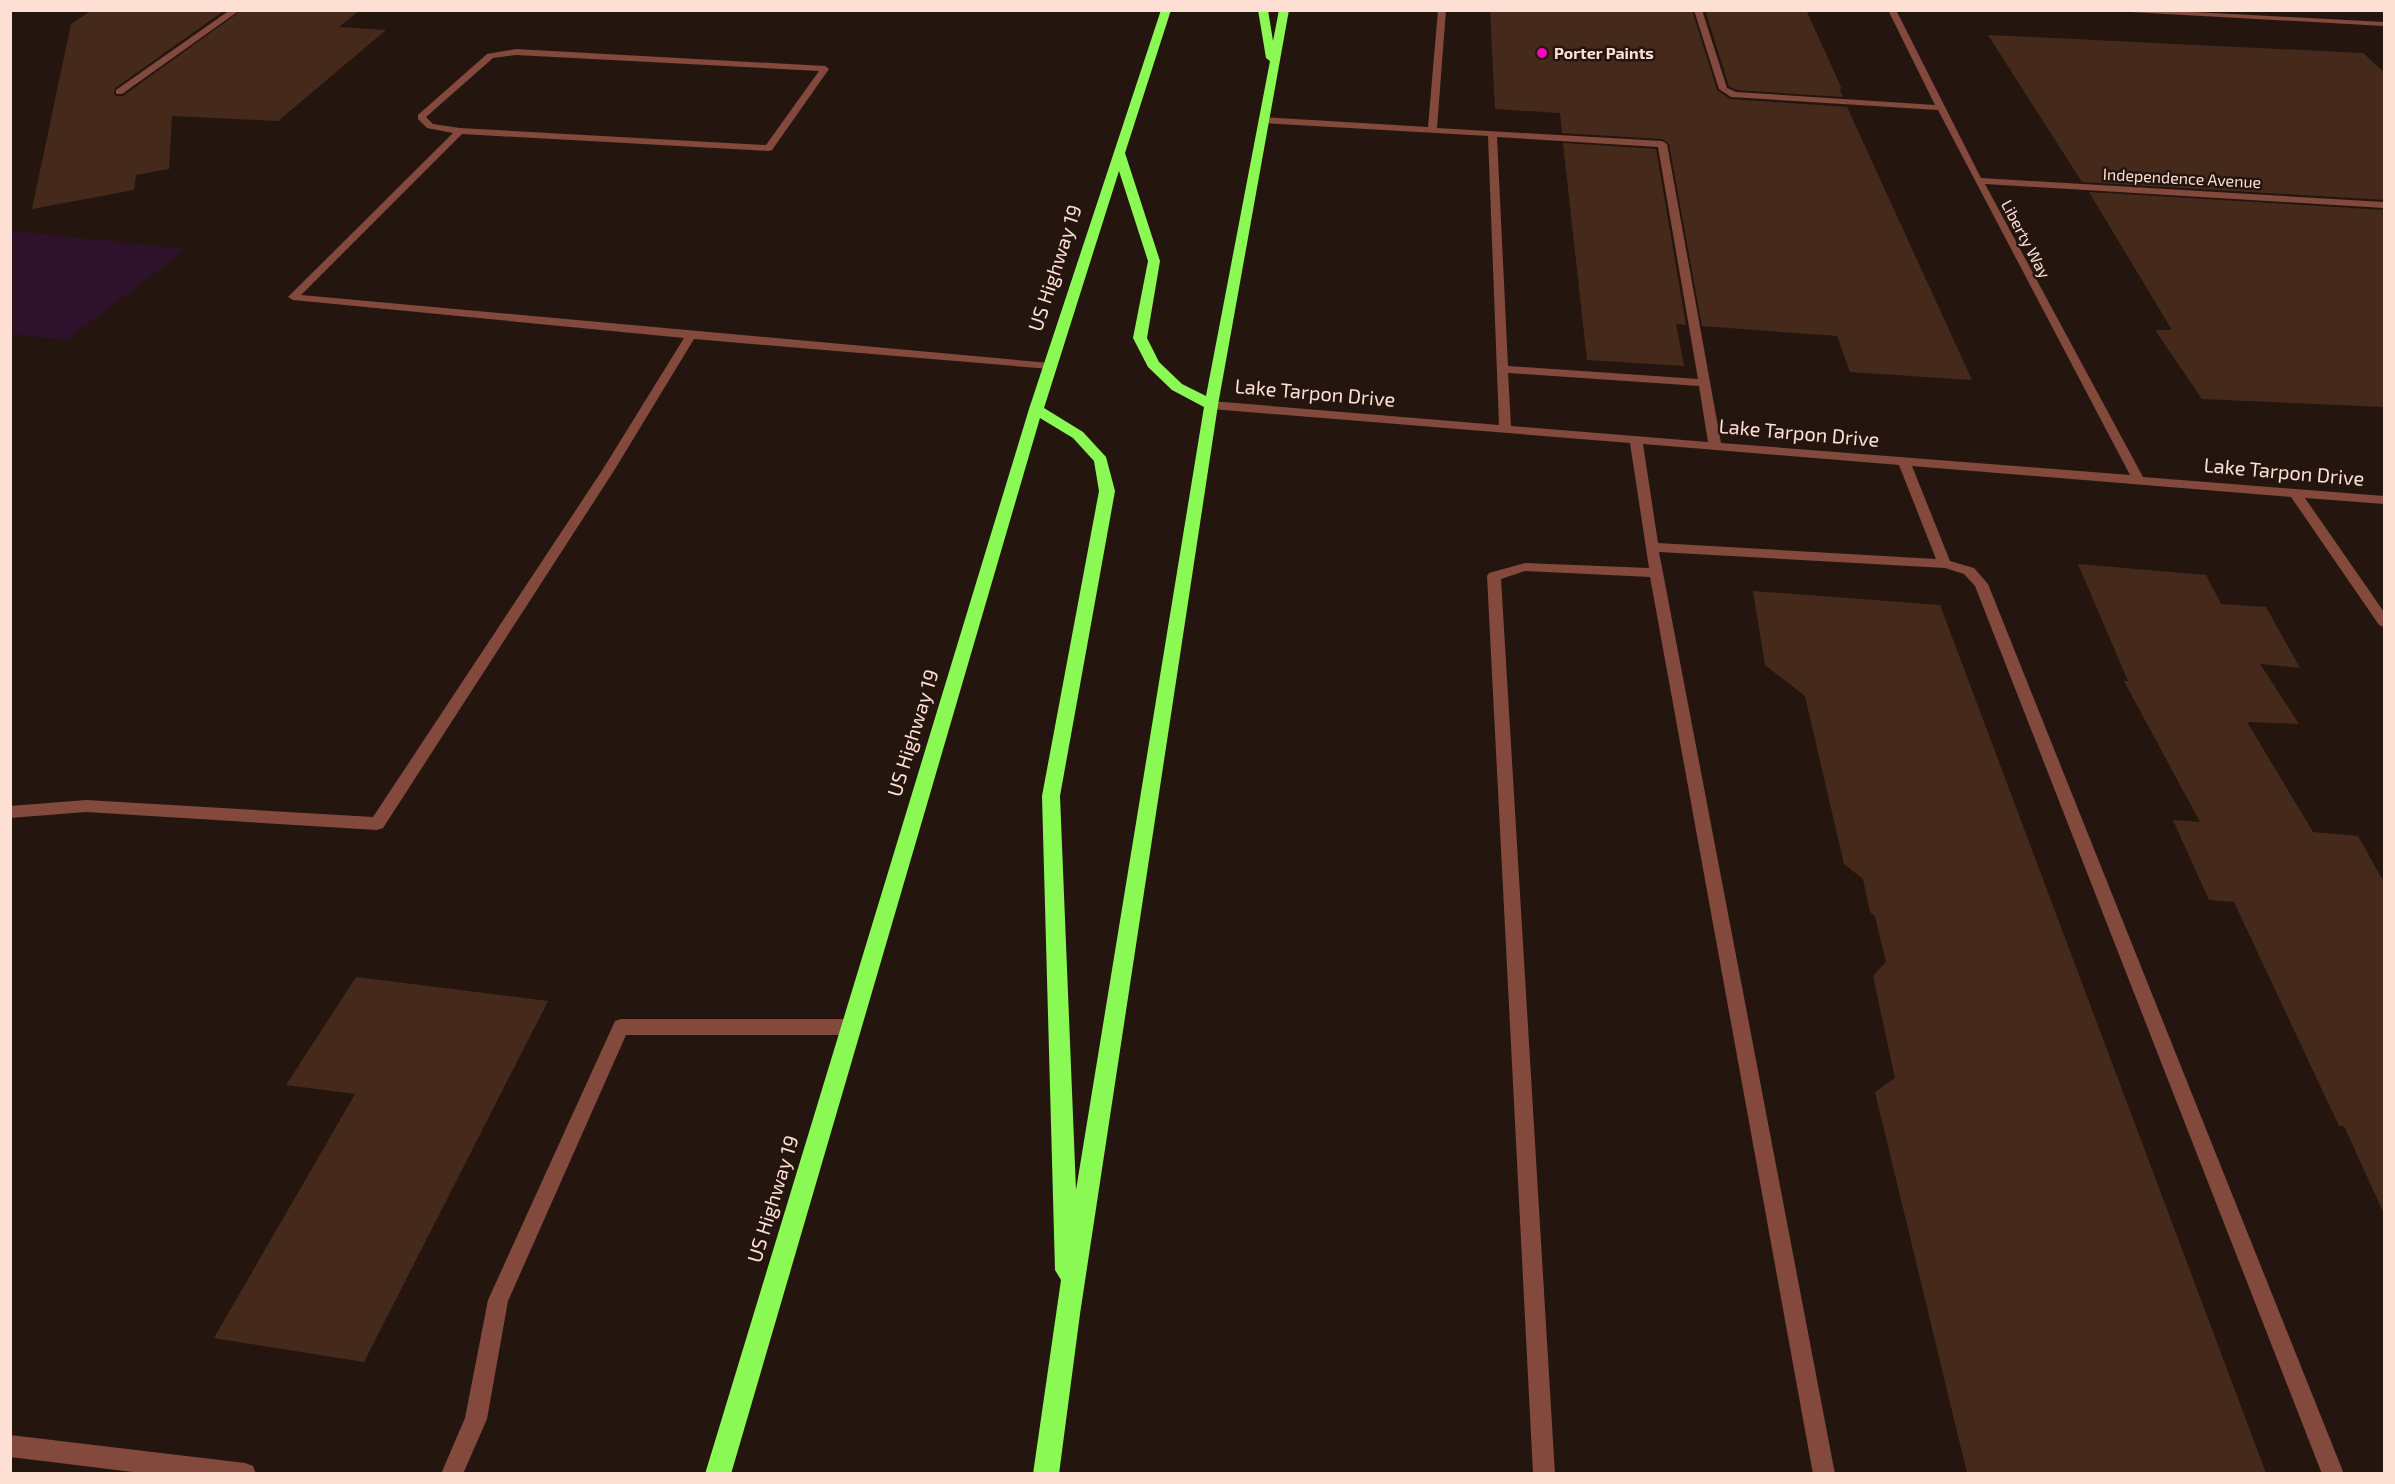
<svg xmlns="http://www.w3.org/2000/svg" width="2395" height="1484" font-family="'Exo 2',sans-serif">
<rect width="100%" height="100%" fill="#24160f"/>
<polygon fill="#2e122b" points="11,231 186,249 67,340 11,334"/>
<g fill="#452a1c">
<polygon points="92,10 225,10 115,88 114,94 116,96 123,96 242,10 360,10 339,27 386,30 278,121 172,116 169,169 136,175 134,190 32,209 71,24"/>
<polygon points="1490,10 1692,10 1717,90 1730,99 1847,107 1972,380 1850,372 1837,336 1702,326 1669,144 1662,139 1562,133 1560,113 1495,109"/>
<polygon points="1705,10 1806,10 1842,89 1839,88 1843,97 1737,90 1729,86"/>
<polygon points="1988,35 2363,53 2385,73 2385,200 2082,182"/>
<polygon points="1563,143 1656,149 1686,325 1676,324 1684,366 1587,360"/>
<polygon points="2089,192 2385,210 2385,407 2202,399 2155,330 2172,330"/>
<polygon points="2078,564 2206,575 2221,604 2266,607 2300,668 2260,664 2299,724 2247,722 2313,832 2358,836 2385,884 2385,1216 2344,1126 2339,1126 2234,902 2209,900 2173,820 2200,822 2124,681 2128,681"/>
<polygon points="1753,591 1940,605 2266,1473 1967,1473 1875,1092 1895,1078 1873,976 1886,962 1875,916 1870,912 1863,879 1844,864 1805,696 1765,665"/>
<polygon points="356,977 548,1001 364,1362 214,1338 355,1094 286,1085"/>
</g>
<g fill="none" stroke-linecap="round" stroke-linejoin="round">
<g fill="#82493c" fill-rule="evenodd">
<polygon points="230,10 240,10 122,94 116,94 116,90"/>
<path d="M1438,10H1446L1437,128L1662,141L1667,144L1721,443L2130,475L1938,110L1731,97L1719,89L1694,10H1702L1727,88L1736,92L1935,105L1888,10H1896L1981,178L2384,202V208L1985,184L2143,477L2384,496V504L2305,498L2384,612V627L2379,625L2291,497L1912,466L1950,561L1974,568L1988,584L2344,1474H2322L1975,586L1964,574L1945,568L1659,552L1835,1474H1813L1650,577L1525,571L1501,579L1555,1474H1533L1487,576L1489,573L1525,563L1649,568L1630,443L1211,409L1205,405L1211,401L1499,425L1488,136L1263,123L1258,120L1263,117L1428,127ZM1497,137L1658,147L1698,379L1508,366ZM1508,373L1699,386L1708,442L1511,426ZM1643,444L1899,465L1936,559L1658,543Z"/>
<polygon points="2094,10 2157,10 2384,22 2384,26"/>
<path d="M516,49L825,66L829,69L772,150L769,151L462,134L301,295L1050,363L1056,366L1050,369L694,339L615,469L383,828L377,830L86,812L10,818V806L86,800L373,817L603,469L684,338L293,300L288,297L453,133L427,128L418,119V115L487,54ZM516,55L819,71L766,145L460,128L433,124L426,117L493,58Z"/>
<polygon points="621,1019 851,1019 857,1021 860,1027 857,1033 851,1035 626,1035 508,1301 487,1419 463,1474 441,1474 465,1418 488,1300 615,1021"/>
<polygon points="10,1435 245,1463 253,1466 256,1474 149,1474 10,1457"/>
</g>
<path fill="#8bf953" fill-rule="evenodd" d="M1161,10H1171L1125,153L1160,261L1147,338L1159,362L1182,384L1206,396L1270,61L1266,58L1258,10H1268L1273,41L1279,10H1289L1218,405L1080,1314L1059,1474H1033L1061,1280L1055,1270L1042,796L1099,491L1094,461L1073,438L1040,418L731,1474H705L1029,409ZM1119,171L1148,261L1133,338L1148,367L1172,390L1204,407L1076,1190L1060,796L1115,491L1106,457L1083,432L1044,408Z"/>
</g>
<circle fill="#f608bb" stroke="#24160f" stroke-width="2" cx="1542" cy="53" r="6"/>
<g text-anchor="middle" stroke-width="5" stroke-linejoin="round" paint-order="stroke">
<g font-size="16" font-weight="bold" fill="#fedfd4" stroke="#24160f" text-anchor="start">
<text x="1554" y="59">Porter Paints</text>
</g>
<g font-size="16" fill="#fedfd4" stroke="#24160f">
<text transform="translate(2182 178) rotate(3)" y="6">Independence Avenue</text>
<text transform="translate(2026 239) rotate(62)" y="6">Liberty Way</text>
</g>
<g font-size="20" fill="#fedfd4" stroke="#24160f">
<text transform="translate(1055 268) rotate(-72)" y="7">US Highway 19</text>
<text transform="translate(1315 393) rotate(5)" y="7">Lake Tarpon Drive</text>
<text transform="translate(1799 433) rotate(5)" y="7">Lake Tarpon Drive</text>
<text transform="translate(2284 472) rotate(5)" y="7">Lake Tarpon Drive</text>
<text transform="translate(913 733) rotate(-73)" y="7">US Highway 19</text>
<text transform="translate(773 1199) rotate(-73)" y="7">US Highway 19</text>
</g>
</g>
<rect width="2395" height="1484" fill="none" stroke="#fedfd4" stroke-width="24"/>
</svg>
